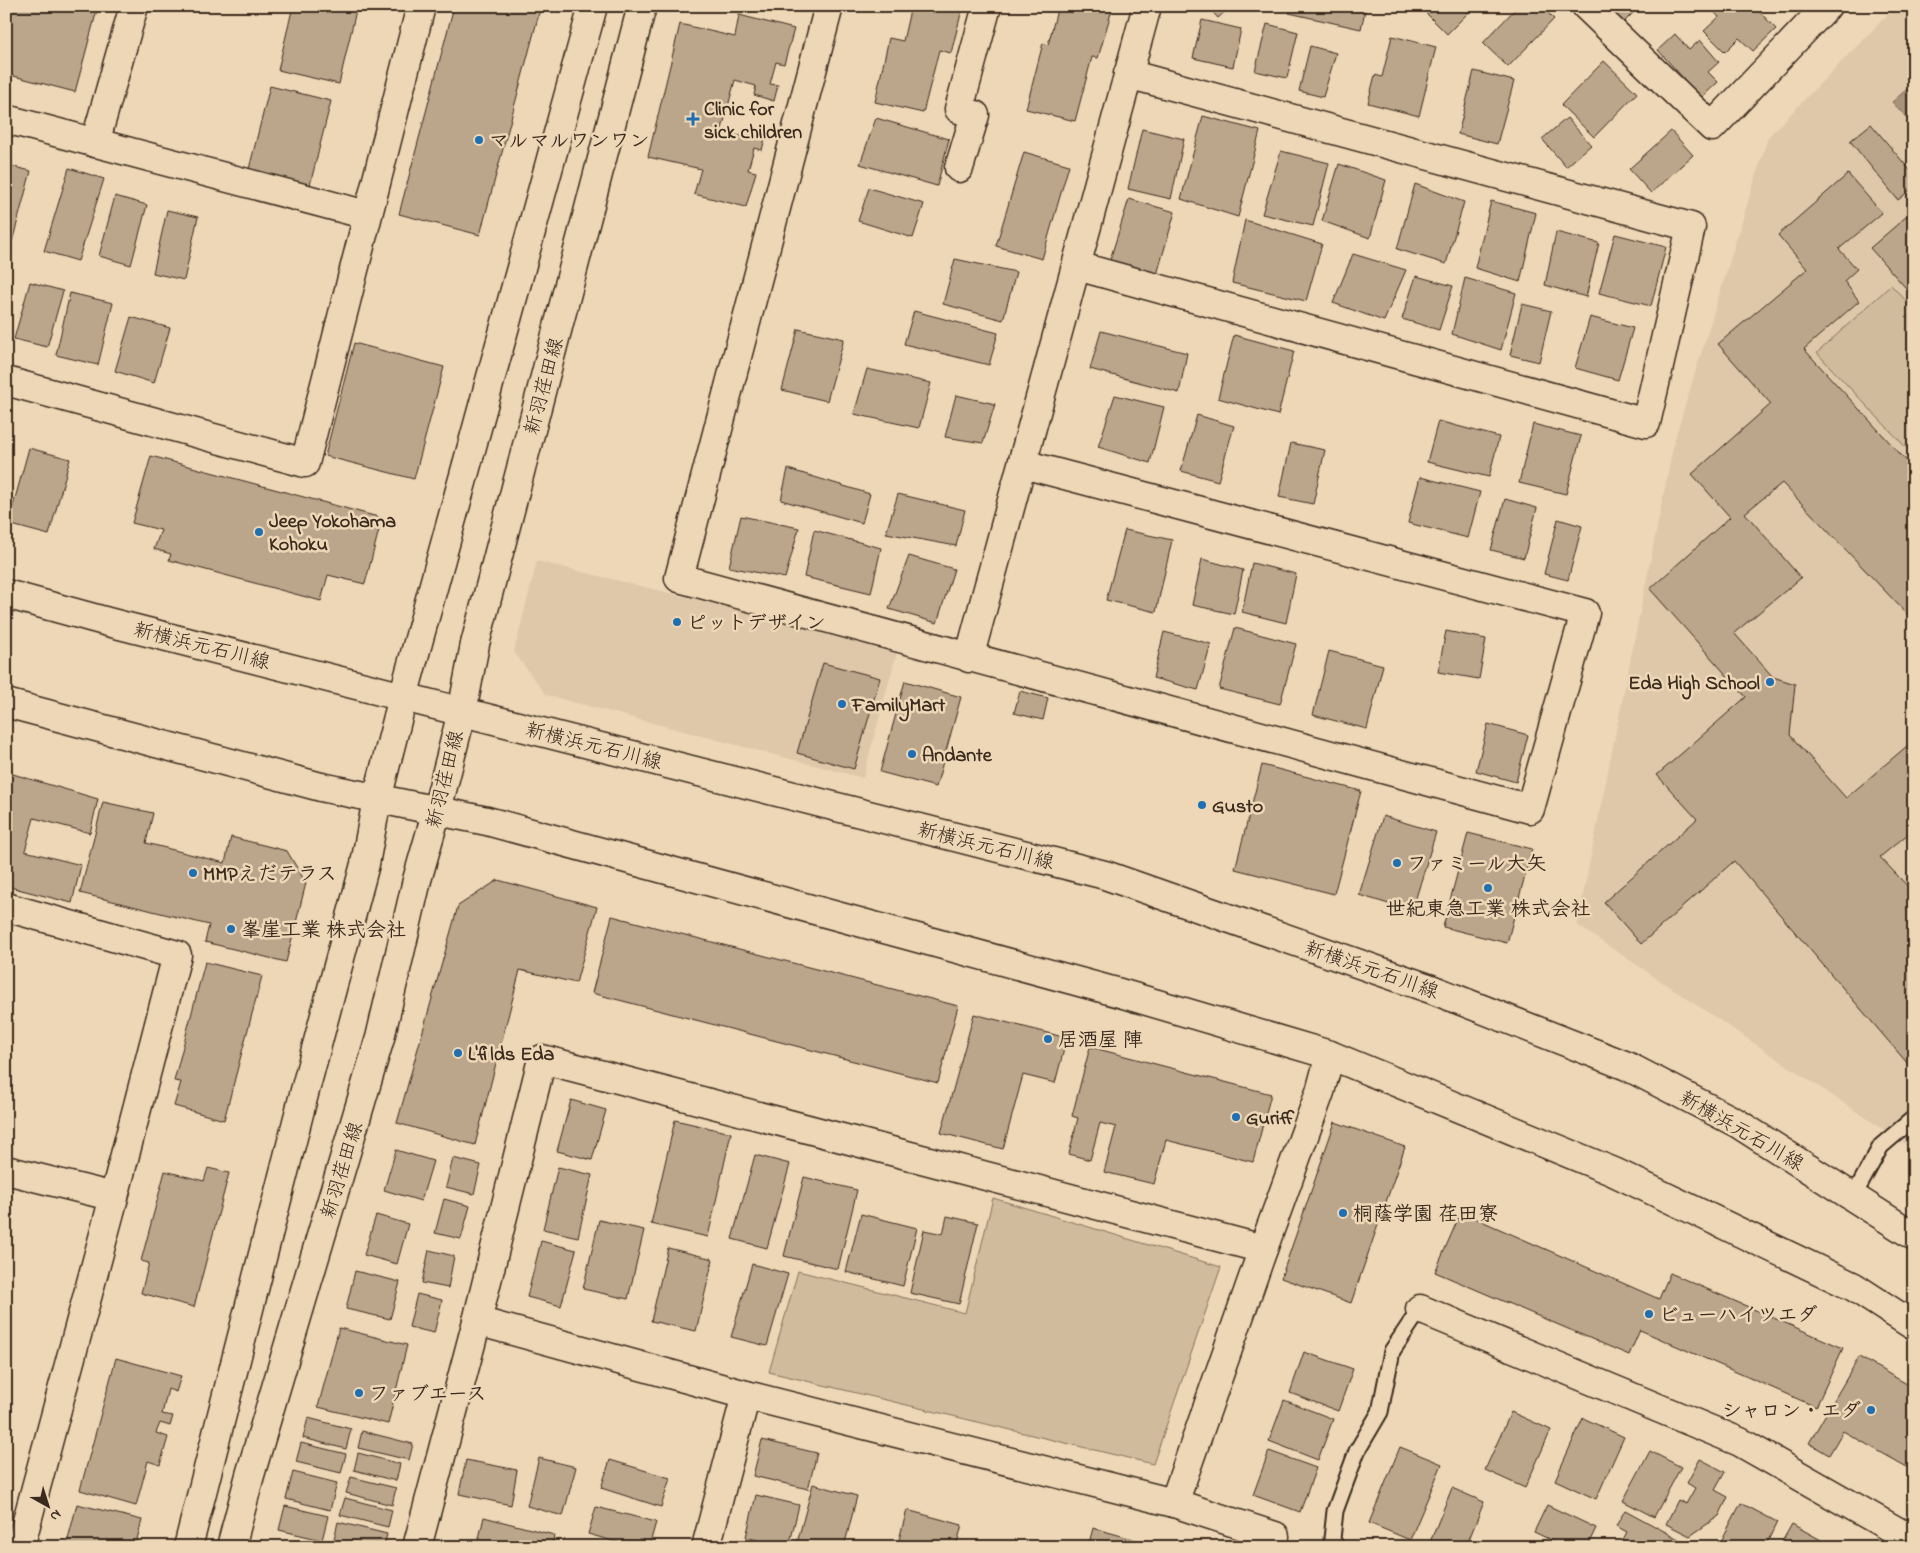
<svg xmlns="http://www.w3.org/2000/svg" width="1920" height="1553" font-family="'Indie Flower','Klee One',sans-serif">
<rect width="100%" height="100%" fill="#edd7b6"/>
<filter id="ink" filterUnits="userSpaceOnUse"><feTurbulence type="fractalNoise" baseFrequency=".02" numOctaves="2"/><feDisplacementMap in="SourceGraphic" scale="10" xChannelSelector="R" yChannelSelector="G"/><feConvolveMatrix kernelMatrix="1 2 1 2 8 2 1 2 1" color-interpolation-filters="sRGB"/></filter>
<g filter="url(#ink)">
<g fill="#dec8a9">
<polygon points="1896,6 1914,6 1914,1150 1577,925 1675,438 1768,137"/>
<polygon points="537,561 898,648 863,778 546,695 514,652"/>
</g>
<g fill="#d0bb9d" stroke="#86725e">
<polygon points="1891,285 1914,309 1914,456 1817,353"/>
<polygon points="993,1198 1221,1267 1153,1464 769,1372 798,1271 965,1313"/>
</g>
<polygon fill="#a7937a" stroke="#7c6955" points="1914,83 1914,126 1892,102"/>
<g fill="#bba68c" stroke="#3b2a1e">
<polygon points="6,6 98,6 75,92 6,74"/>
<polygon points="293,6 357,6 339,84 278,70"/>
<polygon points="454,6 541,6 480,235 399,214"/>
<polygon points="911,6 963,6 951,53 939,50 923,113 875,102 889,38 903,41"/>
<polygon points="1058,6 1113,6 1098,58 1092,57 1075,121 1026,109 1043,43 1048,45"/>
<polygon points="1207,6 1231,6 1218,18"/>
<polygon points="1290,6 1366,6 1361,29 1289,13"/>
<polygon points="1431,6 1475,6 1447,34 1425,12"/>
<polygon points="1518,6 1541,6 1554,19 1508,67 1483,43"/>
<polygon points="1607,6 1640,6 1623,23"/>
<polygon points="1708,6 1754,6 1776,29 1753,51 1739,38 1725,52 1704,31 1719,17"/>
<polygon points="739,15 794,29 784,64 776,62 770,84 778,85 774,101 754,95 756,86 735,80 721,133 741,136 743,130 766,134 762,150 754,148 748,170 756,172 746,207 694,194 701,169 648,157 680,24 735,37"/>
<polygon points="1202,20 1241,29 1233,67 1193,58"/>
<polygon points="1267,24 1298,32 1287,78 1255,71"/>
<polygon points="1675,34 1689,50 1700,40 1719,62 1708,72 1718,82 1701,98 1658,50"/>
<polygon points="1392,36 1436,47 1419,116 1368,103 1375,75 1382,77"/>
<polygon points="1310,46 1336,53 1323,97 1299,91"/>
<polygon points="1604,61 1637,93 1594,137 1561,105"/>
<polygon points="1474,71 1514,81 1497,144 1458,134"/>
<polygon points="270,86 331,101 309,189 248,173"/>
<polygon points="1203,116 1260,131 1238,217 1181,199"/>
<polygon points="876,118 949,139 937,186 860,164"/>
<polygon points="1567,118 1591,145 1566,167 1542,139"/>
<polygon points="1871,124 1914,175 1914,187 1898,200 1850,141"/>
<polygon points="1142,129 1184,139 1171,199 1128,189"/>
<polygon points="1671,131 1693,155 1651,193 1629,169"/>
<polygon points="1281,151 1329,163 1313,226 1262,214"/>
<polygon points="1024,152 1069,165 1042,259 996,246"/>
<polygon points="1339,164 1386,180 1370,238 1322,221"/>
<polygon points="6,165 31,171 12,242 6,240"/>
<polygon points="69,168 104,179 78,261 44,251"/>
<polygon points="1848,174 1882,213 1839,249 1857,269 1844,281 1859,301 1804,349 1914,469 1914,609 1907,614 1782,483 1745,513 1801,578 1734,633 1773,677 1795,684 1790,735 1846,798 1914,740 1914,829 1880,857 1914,893 1914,1071 1734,861 1641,944 1604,902 1697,819 1657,775 1746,697 1650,589 1730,517 1692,474 1771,404 1718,344 1807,269 1778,235"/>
<polygon points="1415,184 1464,202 1446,264 1397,249"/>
<polygon points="869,188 924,204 913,238 858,221"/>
<polygon points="115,196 147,205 131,265 99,256"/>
<polygon points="1129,199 1175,212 1156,278 1108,266"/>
<polygon points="1491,201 1536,213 1520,282 1475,268"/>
<polygon points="167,210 198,217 184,280 153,273"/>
<polygon points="1914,210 1914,297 1870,248"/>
<polygon points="1245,220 1322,244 1306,301 1232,283"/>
<polygon points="1556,232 1599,243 1586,297 1545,285"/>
<polygon points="1615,234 1666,247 1651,306 1599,293"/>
<polygon points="1353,254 1406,270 1384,321 1333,303"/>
<polygon points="955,259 1016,272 1003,320 943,304"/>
<polygon points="1416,276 1453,286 1439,330 1402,319"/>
<polygon points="1465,278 1516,293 1501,350 1452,334"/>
<polygon points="30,282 63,291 47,347 14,339"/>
<polygon points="70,293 113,303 98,365 56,355"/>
<polygon points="1522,304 1551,311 1539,362 1510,355"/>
<polygon points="914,311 998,333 989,365 904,344"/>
<polygon points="131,317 170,328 154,383 115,371"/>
<polygon points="1590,317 1633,328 1618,380 1575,368"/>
<polygon points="798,329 844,339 827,401 782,390"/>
<polygon points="1101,331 1187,353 1179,393 1090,369"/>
<polygon points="1234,335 1294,351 1278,415 1218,398"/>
<polygon points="354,343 444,367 414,479 325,456"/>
<polygon points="867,369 931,383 919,428 854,414"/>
<polygon points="956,395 995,404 983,443 945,437"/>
<polygon points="1115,395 1164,407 1150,463 1098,447"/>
<polygon points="1197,415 1234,426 1218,481 1181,471"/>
<polygon points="1438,421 1499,437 1489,477 1427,462"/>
<polygon points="1533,424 1581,436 1566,494 1519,483"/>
<polygon points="1291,443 1325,450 1313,504 1279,497"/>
<polygon points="29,448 70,459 49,535 8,524"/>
<polygon points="151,456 382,518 365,584 328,575 321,601 169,560 171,554 154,549 161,530 132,523"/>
<polygon points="788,469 870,494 862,523 781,500"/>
<polygon points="1420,477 1480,492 1468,538 1408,523"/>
<polygon points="898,494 965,510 956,546 886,533"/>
<polygon points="1505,499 1537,508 1524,558 1491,550"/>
<polygon points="741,516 799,528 785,578 729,567"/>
<polygon points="1558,519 1582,526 1568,580 1544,574"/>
<polygon points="814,530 881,548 871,593 804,577"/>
<polygon points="1125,530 1172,540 1156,612 1106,600"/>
<polygon points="909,556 954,569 937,623 889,609"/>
<polygon points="1202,559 1243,570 1234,614 1192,605"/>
<polygon points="1252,563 1296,574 1286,623 1242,612"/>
<polygon points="1235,628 1296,644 1280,704 1219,689"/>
<polygon points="1446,631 1486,639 1479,679 1438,672"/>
<polygon points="1164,632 1211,644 1198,690 1153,678"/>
<polygon points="1329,651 1383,665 1367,729 1313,715"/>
<polygon points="823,663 880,678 854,769 797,753"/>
<polygon points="905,681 961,697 936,787 880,772"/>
<polygon points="1020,691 1048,698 1043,720 1014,713"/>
<polygon points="1488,724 1528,735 1516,782 1476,771"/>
<polygon points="1262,765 1361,791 1334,894 1235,869"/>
<polygon points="6,772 98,799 90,833 34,818 25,851 81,865 72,903 6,886"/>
<polygon points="103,802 153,813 146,843 225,863 231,837 287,851 306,883 286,962 205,942 209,925 80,893"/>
<polygon points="1383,816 1436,832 1412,911 1359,895"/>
<polygon points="1468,833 1532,849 1507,943 1443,927"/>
<polygon points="498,880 597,907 576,983 520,970 475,1145 397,1123 458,906"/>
<polygon points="612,916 958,1006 938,1083 592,993"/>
<polygon points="205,962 262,976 224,1120 174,1106 181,1082 174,1081"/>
<polygon points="974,1014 1067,1038 1055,1083 1023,1075 1003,1149 941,1133"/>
<polygon points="1090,1047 1271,1094 1253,1162 1166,1140 1154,1184 1104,1172 1116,1127 1100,1123 1090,1160 1069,1154 1078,1118 1072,1116"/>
<polygon points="571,1100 606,1110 592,1160 557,1151"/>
<polygon points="675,1120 731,1133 708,1237 651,1224"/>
<polygon points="1335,1122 1405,1147 1351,1303 1281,1278"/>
<polygon points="396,1150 433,1161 421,1201 384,1190"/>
<polygon points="755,1155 790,1164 767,1248 732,1239"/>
<polygon points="453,1158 481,1165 474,1194 446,1187"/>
<polygon points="558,1167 592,1175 578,1237 543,1229"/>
<polygon points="208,1168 229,1173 194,1307 141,1293 149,1263 141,1261 165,1171 204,1181"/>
<polygon points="804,1177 857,1190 838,1269 784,1256"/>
<polygon points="444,1199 470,1206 461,1239 435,1233"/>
<polygon points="1461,1212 1659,1299 1670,1273 1843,1348 1816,1407 1640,1330 1629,1355 1435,1272"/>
<polygon points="861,1214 917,1228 903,1286 846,1272"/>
<polygon points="376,1215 408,1224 397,1264 364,1255"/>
<polygon points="947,1216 978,1223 959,1304 910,1293 924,1230 943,1234"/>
<polygon points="599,1220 644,1230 628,1299 583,1289"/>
<polygon points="541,1241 576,1250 561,1306 527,1297"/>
<polygon points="668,1248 713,1259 696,1331 651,1321"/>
<polygon points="429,1250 454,1256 448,1288 422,1283"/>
<polygon points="752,1264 788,1274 767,1346 731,1337"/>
<polygon points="355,1271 400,1282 390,1319 346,1309"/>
<polygon points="417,1294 442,1300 434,1333 409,1327"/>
<polygon points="339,1328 407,1345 388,1424 318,1407"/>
<polygon points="1304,1352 1353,1369 1338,1411 1290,1393"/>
<polygon points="1859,1357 1914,1388 1914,1471 1843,1431 1829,1455 1809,1443"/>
<polygon points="116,1358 181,1376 176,1392 168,1389 162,1414 173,1416 170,1426 160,1423 156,1433 168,1437 160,1465 148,1461 136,1506 80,1490"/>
<polygon points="1284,1400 1333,1419 1318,1460 1269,1441"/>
<polygon points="1511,1412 1551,1430 1525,1488 1485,1470"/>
<polygon points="308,1418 351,1429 346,1449 303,1438"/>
<polygon points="1583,1418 1624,1437 1596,1499 1555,1480"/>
<polygon points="362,1431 413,1444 409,1460 358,1448"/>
<polygon points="762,1440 817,1453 808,1489 753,1476"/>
<polygon points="301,1443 346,1454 341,1473 296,1462"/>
<polygon points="1400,1447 1442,1464 1410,1540 1369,1523"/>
<polygon points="1269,1451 1316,1468 1300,1512 1253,1495"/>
<polygon points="1650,1451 1681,1467 1654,1517 1623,1501"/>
<polygon points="358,1453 400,1464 396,1481 354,1470"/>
<polygon points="539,1458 576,1467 563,1516 527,1506"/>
<polygon points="1700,1459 1725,1472 1715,1490 1728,1497 1719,1516 1690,1536 1666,1524 1678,1500 1686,1504 1695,1488 1687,1483"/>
<polygon points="466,1460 517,1470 511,1505 459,1494"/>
<polygon points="610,1460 670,1478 661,1507 601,1488"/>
<polygon points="293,1472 337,1483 330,1510 286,1499"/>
<polygon points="351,1477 396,1488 392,1505 346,1493"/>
<polygon points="813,1484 857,1496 844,1547 796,1547"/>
<polygon points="1452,1488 1484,1502 1466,1547 1428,1547"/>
<polygon points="756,1495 799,1505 789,1547 782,1547 746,1537"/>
<polygon points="345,1498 392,1510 388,1527 340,1515"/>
<polygon points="1741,1503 1777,1522 1765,1547 1718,1547"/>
<polygon points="77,1504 142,1520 135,1547 66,1547"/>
<polygon points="1547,1505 1596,1528 1587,1547 1550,1547 1553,1541 1534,1532"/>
<polygon points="285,1506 328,1516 322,1540 279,1530"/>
<polygon points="596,1507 656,1522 649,1547 634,1547 588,1534"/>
<polygon points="907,1510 962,1525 956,1547 897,1547"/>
<polygon points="1625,1510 1684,1542 1681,1547 1619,1547 1627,1532 1616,1526"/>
<polygon points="484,1517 554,1535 552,1547 477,1547"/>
<polygon points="338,1522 387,1534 384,1547 347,1547 333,1543"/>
<polygon points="1792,1524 1821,1540 1818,1547 1779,1547"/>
<polygon points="1093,1528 1140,1541 1138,1547 1088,1547"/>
</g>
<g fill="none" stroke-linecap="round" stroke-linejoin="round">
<g stroke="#3b2a1e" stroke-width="19">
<g id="lane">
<polyline points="1853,1197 1881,1146 1914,1118"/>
<polyline points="1336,1547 1332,1539 1335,1511 1357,1451 1380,1412 1392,1351 1420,1309"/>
</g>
</g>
<g stroke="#3b2a1e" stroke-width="31">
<g id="street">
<polyline points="829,6 679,578 1530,809 1585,613 1023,464"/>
<polyline points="1586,6 1712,127 1827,6"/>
<polyline points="6,119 367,215"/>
<polyline points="95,143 134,6"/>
<polyline points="959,168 975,115 959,109 987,6"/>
<polyline points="1077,266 1646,423 1691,227 1128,74"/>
<polyline points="6,381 305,463 421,6"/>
<polyline points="969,658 1147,6"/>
<polyline points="6,907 177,955 114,1197 6,1170"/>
<polyline points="1420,1309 1740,1442 1914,1541"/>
<polyline points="477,1321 746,1395 1174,1503 1275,1536 1272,1547"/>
<polyline points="1174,1503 1263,1249 1320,1092 1330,1055"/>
<polyline points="20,1547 114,1197"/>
<polyline points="417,1547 477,1321 542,1059 1263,1249"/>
<polyline points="706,1547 746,1395"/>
</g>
</g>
<g stroke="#3b2a1e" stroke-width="31">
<g id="secondary">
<polyline points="6,594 108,622 1105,875 1431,989 1627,1066 1737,1123 1914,1236"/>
<polyline points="6,703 321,787 487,821 1120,993 1330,1055 1614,1172 1854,1287 1914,1326"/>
<polyline points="188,1547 303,1098 365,864 377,799 403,697 593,6"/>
<polyline points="231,1547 250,1475 380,1038 417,880 437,810 462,712 475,644 642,6"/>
</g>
</g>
<use href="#lane" stroke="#edd7b6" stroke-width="15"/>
<use href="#street" stroke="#edd7b6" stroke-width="28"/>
<use href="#secondary" stroke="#edd7b6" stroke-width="28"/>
</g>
</g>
<g fill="#1f6fb2" stroke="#edd7b6" stroke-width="2">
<path d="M690.5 111.5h5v5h5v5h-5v5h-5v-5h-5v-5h5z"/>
<circle cx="479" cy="140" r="5"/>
<circle cx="259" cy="532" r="5"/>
<circle cx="677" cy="622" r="5"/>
<circle cx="1770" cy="682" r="5"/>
<circle cx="842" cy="704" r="5"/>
<circle cx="912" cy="754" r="5"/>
<circle cx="1202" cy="805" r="5"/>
<circle cx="1397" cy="863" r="5"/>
<circle cx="193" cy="873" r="5"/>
<circle cx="1488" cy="888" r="5"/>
<circle cx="231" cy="929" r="5"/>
<circle cx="1048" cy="1039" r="5"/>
<circle cx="458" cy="1053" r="5"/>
<circle cx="1236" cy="1117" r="5"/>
<circle cx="1343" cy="1213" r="5"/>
<circle cx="1649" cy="1314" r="5"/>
<circle cx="359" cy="1393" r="5"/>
<circle cx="1871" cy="1410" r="5"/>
</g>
<g text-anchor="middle" stroke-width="5" stroke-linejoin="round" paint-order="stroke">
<g font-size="20" font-weight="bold" fill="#3b2a1e" stroke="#edd7b6" text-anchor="start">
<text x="704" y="115">Clinic for<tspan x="704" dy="23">sick children</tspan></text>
<text x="489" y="147">マルマルワンワン</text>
<text x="269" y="527">Jeep Yokohama<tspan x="269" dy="23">Kohoku</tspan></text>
<text x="687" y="629">ピットデザイン</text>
<text x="1760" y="689" text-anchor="end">Eda High School</text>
<text x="852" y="711">FamilyMart</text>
<text x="922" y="761">Andante</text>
<text x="1212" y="812">Gusto</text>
<text x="1407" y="870">ファミール大矢</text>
<text x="203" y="880">MMPえだテラス</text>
<text x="1488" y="915" text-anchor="middle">世紀東急工業 株式会社</text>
<text x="241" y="936">峯崖工業 株式会社</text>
<text x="1058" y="1046">居酒屋 陣</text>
<text x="468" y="1060">L'filds Eda</text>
<text x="1246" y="1124">Guriff</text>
<text x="1353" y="1220">桐蔭学園 荏田寮</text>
<text x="1659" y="1321">ビューハイツエダ</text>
<text x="369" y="1400">ファブエース</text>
<text x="1861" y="1417" text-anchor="end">シャロン・エダ</text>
</g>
<g font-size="20" fill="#3b2a1e" stroke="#edd7b6">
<text transform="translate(543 386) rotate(-75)" y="7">新羽荏田線</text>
<text transform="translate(202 645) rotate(14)" y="7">新横浜元石川線</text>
<text transform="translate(594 745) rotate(14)" y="7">新横浜元石川線</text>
<text transform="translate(444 779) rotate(-76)" y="7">新羽荏田線</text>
<text transform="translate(986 845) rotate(14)" y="7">新横浜元石川線</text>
<text transform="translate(1372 969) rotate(19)" y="7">新横浜元石川線</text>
<text transform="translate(1742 1130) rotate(30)" y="7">新横浜元石川線</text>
<text transform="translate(341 1170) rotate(-73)" y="7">新羽荏田線</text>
</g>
</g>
<rect width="1920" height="1553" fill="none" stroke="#edd7b6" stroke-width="25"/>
<rect x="12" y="12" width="1895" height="1528" fill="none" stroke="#3b2a1e" stroke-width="2" filter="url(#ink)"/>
<g transform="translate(48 1506) rotate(141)" stroke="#edd7b6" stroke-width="4" paint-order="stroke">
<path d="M0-4L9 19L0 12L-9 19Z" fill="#3b2a1e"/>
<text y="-8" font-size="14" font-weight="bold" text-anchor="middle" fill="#3b2a1e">N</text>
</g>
</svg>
